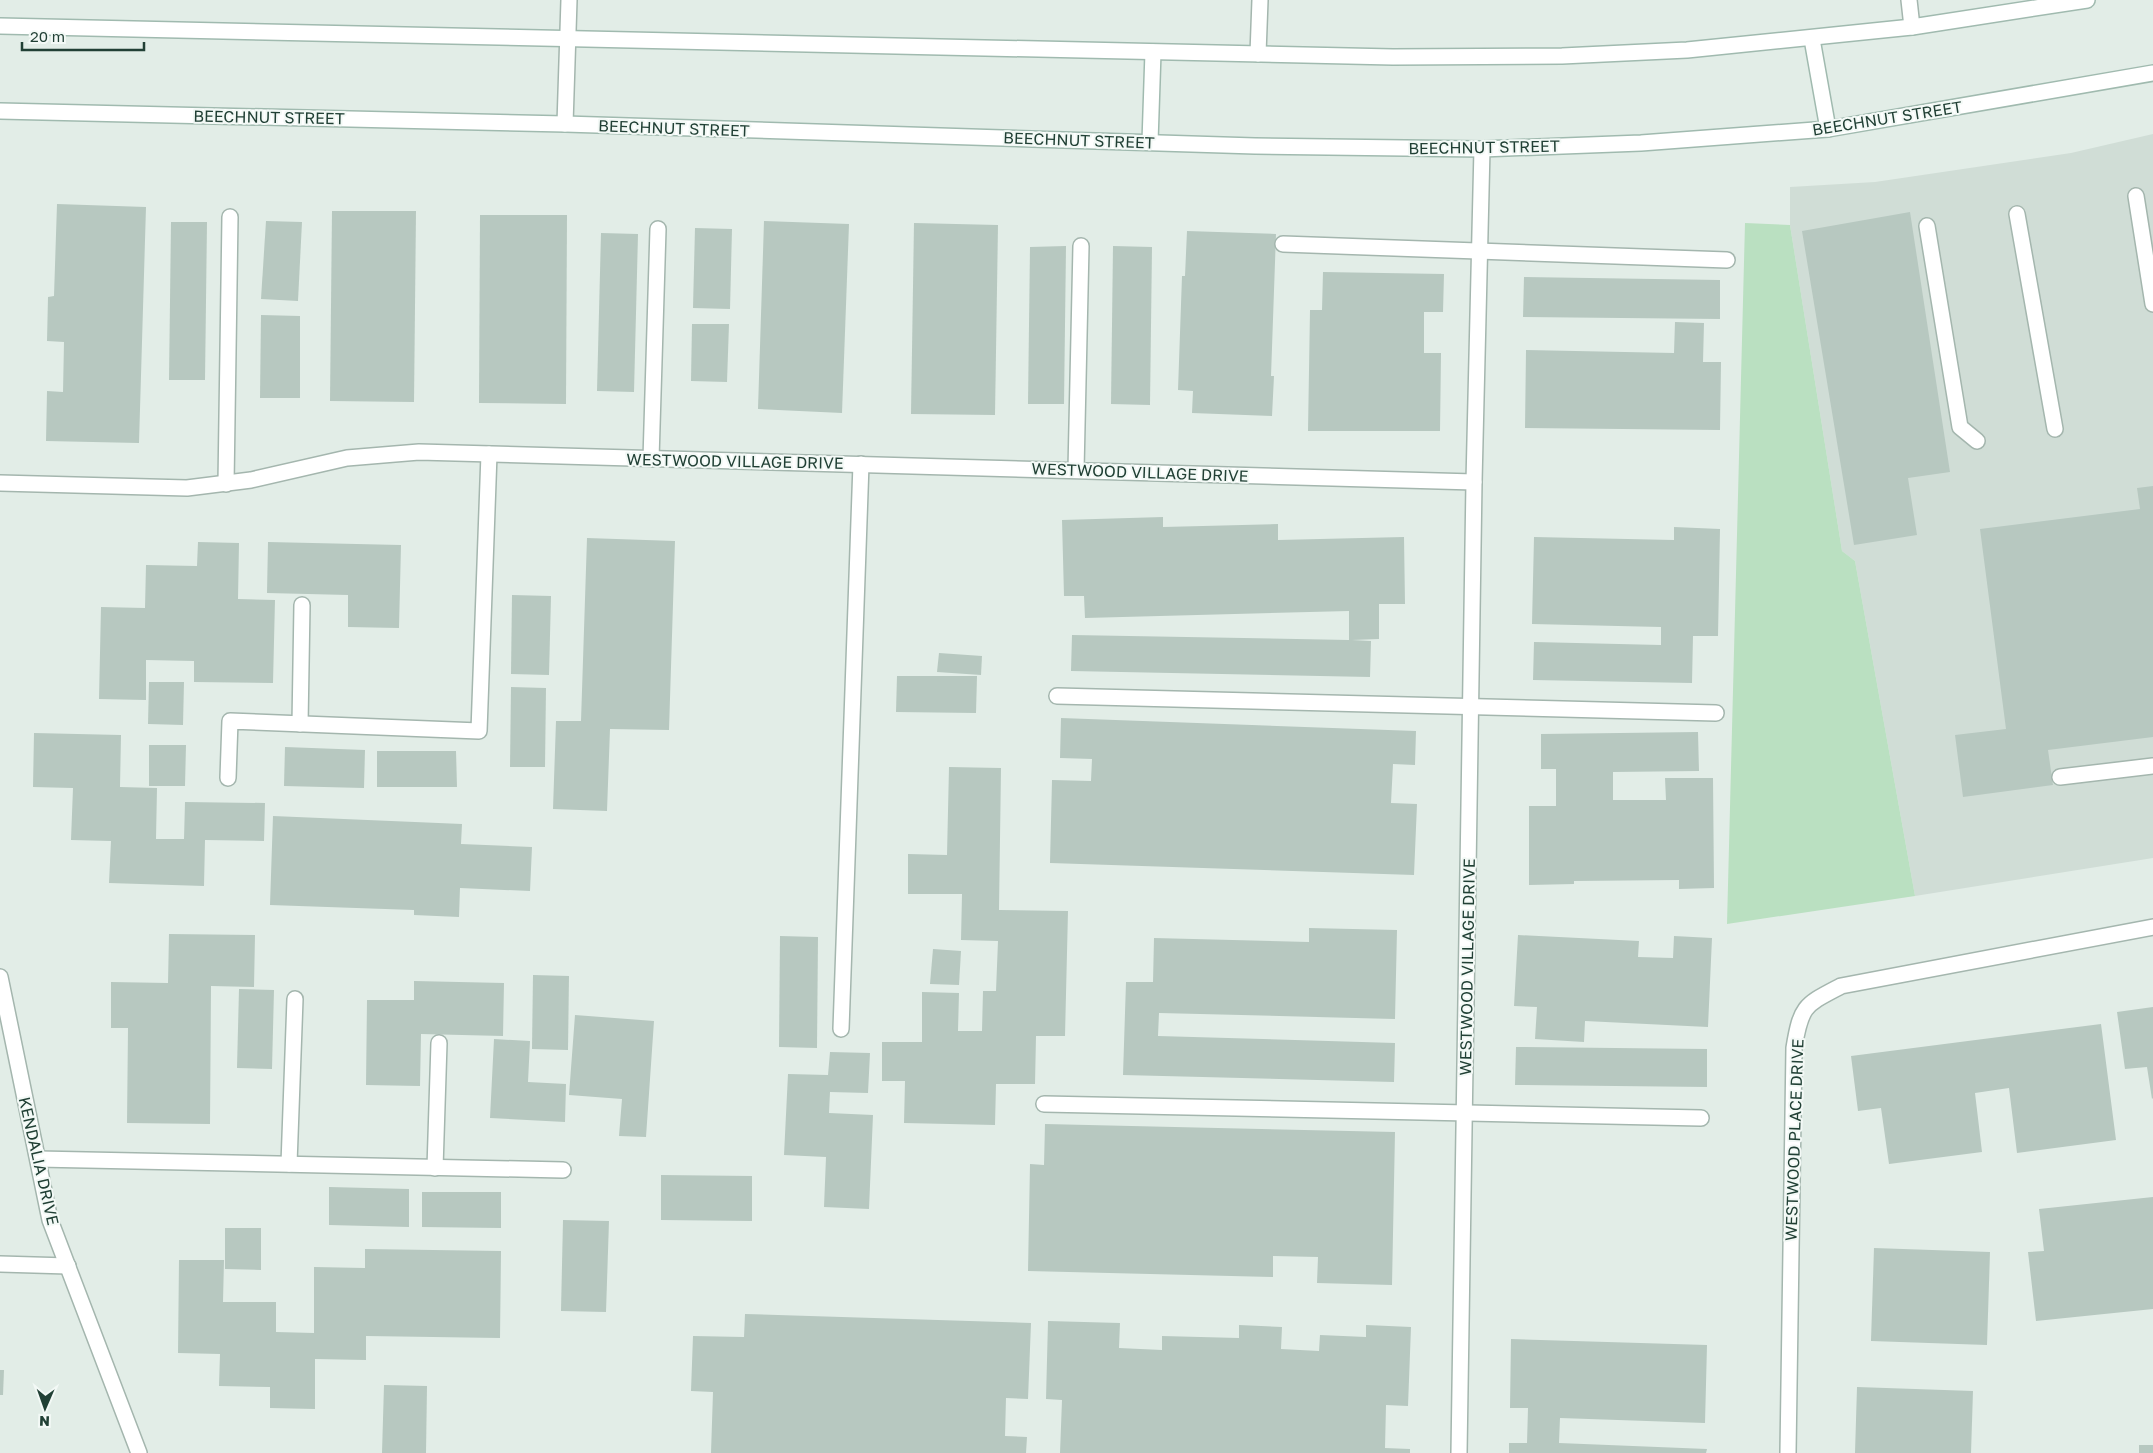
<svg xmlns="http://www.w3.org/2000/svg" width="2153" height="1453" font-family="'Golos Text',sans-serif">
<rect width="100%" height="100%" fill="#e2ede7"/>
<polygon fill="#d0ddd6" points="2153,134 2153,858 1915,896 1855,561 1842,551 1790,225 1790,187 1875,182 2071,153"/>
<polygon fill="#bae0c1" points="1745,223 1790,225 1842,551 1855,561 1915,896 1727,924"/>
<g fill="#b7c8c0">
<polygon points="57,204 146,207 139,443 46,441 47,391 63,392 64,342 47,341 48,297 54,296"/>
<polygon points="332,211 416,211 414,402 330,401"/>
<polygon points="1910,212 1950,472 1908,478 1917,535 1854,545 1802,231"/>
<polygon points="480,215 567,215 566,404 479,403"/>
<polygon points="266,221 302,222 298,301 261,299"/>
<polygon points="764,221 849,224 842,413 758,409"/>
<polygon points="171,222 207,222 205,380 169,380"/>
<polygon points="914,223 998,225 995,415 911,414"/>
<polygon points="695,228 732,229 730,309 693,308"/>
<polygon points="1187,231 1276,234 1271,376 1274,376 1272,416 1192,413 1193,391 1178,390 1182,276 1185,276"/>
<polygon points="601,233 638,234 634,392 597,391"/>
<polygon points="1066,246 1064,404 1028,404 1030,247"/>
<polygon points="1113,246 1152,247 1150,405 1111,404"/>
<polygon points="1323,272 1444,274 1443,312 1424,312 1424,353 1441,353 1440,431 1308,431 1310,310 1322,310"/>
<polygon points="1524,277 1720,280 1720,319 1523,317"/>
<polygon points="261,315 300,316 300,398 260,398"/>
<polygon points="1675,322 1704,323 1703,362 1721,362 1720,430 1525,428 1526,350 1674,353"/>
<polygon points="692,324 729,324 727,382 691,381"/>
<polygon points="2153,486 2153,737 2048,750 2053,785 1963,797 1955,735 2006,729 1980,529 2140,509 2137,488"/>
<polygon points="1163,517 1163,527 1278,524 1278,540 1404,537 1405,604 1379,604 1379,639 1352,640 1371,641 1370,677 1071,671 1072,635 1349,640 1349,611 1085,618 1084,596 1064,596 1062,520"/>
<polygon points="1674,527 1720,529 1718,636 1693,636 1692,683 1533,680 1534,642 1661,645 1661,627 1532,624 1534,537 1674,540"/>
<polygon points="587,538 675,541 669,730 610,729 607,811 553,809 556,721 581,721"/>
<polygon points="198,542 239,543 238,599 275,600 273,683 194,682 194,661 146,660 146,700 99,699 101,607 145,608 146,565 197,566"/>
<polygon points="268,542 401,545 399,628 348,627 348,595 267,593"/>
<polygon points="512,595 551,596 549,675 511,674"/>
<polygon points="939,653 982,656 981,675 937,672"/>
<polygon points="897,676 977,676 976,713 896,712"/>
<polygon points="149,682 184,682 183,725 148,724"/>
<polygon points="511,687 546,688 545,767 510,767"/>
<polygon points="1061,718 1416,731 1415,765 1393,764 1391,803 1417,804 1414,875 1050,863 1052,780 1091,781 1092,759 1060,758"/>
<polygon points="1698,732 1699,771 1613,772 1613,800 1666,800 1665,778 1713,778 1714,888 1679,889 1679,880 1574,881 1574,884 1529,885 1529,806 1556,806 1556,769 1541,769 1541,734"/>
<polygon points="34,733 121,735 120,787 157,788 156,839 184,839 185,802 265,803 264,841 205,840 204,886 109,883 111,841 71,840 73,788 33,787"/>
<polygon points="149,745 186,745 185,786 149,786"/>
<polygon points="285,747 365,750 364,788 284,786"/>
<polygon points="377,751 456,751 457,787 377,787"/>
<polygon points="949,767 1001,768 999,910 1068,911 1065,1036 1036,1036 1035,1084 996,1084 995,1125 904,1123 905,1081 882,1081 882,1042 922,1042 922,992 959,993 958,1031 982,1031 983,991 996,991 998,941 961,940 962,894 908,894 908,854 947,855"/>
<polygon points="273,816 462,824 461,844 532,847 530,891 460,888 459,917 414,915 414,910 270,905"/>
<polygon points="1309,928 1397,930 1395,1019 1159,1013 1158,1036 1395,1043 1394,1082 1123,1075 1126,982 1153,982 1154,938 1309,942"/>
<polygon points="169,934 255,935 254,987 211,986 210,1124 127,1123 128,1028 111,1028 111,982 168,983"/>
<polygon points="1518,935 1639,941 1638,957 1673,958 1674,936 1712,938 1708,1027 1585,1021 1584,1042 1535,1039 1537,1007 1514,1006"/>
<polygon points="780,936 818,937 817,1048 779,1047"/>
<polygon points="933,949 961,951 959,985 930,984"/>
<polygon points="533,975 569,976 568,1050 532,1049"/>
<polygon points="414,981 504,983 503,1036 421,1034 420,1086 366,1085 367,1000 414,1000"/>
<polygon points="239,989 274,990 272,1069 237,1068"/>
<polygon points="2153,1007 2153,1098 2152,1099 2147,1067 2125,1069 2117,1012"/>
<polygon points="575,1015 654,1021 646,1137 619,1136 622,1099 569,1095"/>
<polygon points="2101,1024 2116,1140 2017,1153 2009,1088 1975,1093 1982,1152 1889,1164 1881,1108 1858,1111 1851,1056"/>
<polygon points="494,1039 530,1041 528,1082 566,1084 565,1122 490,1118"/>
<polygon points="1516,1047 1707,1049 1707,1087 1515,1085"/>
<polygon points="830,1052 870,1053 868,1093 830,1092 829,1113 873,1115 869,1209 824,1207 826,1157 784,1155 788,1074 828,1075"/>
<polygon points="1045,1124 1395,1132 1392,1285 1317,1283 1318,1257 1273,1256 1273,1277 1028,1271 1030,1164 1044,1165"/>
<polygon points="661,1175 752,1176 752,1221 661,1220"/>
<polygon points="329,1187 409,1189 409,1227 329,1225"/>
<polygon points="422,1192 501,1192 501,1228 422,1227"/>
<polygon points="2153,1197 2153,1309 2036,1321 2028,1252 2044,1251 2039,1209"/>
<polygon points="563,1220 609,1221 606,1312 561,1311"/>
<polygon points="225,1228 261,1228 261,1270 225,1269"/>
<polygon points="1874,1248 1990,1252 1987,1345 1871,1341"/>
<polygon points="365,1249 501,1251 500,1338 366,1336 366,1360 315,1359 315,1409 270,1408 270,1387 219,1386 220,1354 178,1353 179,1260 224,1260 223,1302 276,1302 276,1332 314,1333 314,1267 365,1268"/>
<polygon points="745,1314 1031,1323 1028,1399 1006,1398 1005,1436 1027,1437 1026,1453 711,1453 713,1392 691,1391 693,1336 744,1337"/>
<polygon points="1048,1321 1120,1323 1119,1348 1162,1350 1162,1336 1239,1338 1239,1325 1282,1327 1281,1349 1319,1351 1320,1335 1366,1337 1366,1325 1411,1327 1408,1406 1386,1405 1385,1448 1410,1449 1410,1453 1060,1453 1062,1400 1046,1399"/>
<polygon points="1511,1339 1707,1345 1705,1423 1560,1418 1559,1443 1707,1449 1706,1453 1509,1453 1509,1443 1527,1443 1528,1408 1510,1408"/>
<polygon points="0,1370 4,1370 3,1395 0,1395"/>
<polygon points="384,1385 427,1386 426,1453 382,1453"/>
<polygon points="1857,1387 1973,1391 1971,1453 1855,1453"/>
<rect x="2139" y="1445" width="14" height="8"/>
</g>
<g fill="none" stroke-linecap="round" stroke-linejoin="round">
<g stroke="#a4b6ae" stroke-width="18">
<g id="lane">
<polyline points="1909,0 1912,27"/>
<polyline points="2136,196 2153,304"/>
<polyline points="2017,214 2055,429"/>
<polyline points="1927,226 1960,427 1977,441"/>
<polyline points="1283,244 1727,260"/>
<polyline points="651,459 658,229"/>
<polyline points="1076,470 1081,246"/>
<polyline points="226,484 230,217"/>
<polyline points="1057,696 1716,713"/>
<polyline points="300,724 302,605"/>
<polyline points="2060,777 2153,766"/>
<polyline points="228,778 230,721 479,731 489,454"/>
<polyline points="841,1029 861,464"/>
<polyline points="1044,1104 1701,1118"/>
<polyline points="38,1159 563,1170"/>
<polyline points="289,1164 295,999"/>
<polyline points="435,1168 439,1043"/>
<polyline points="0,1264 68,1266"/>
</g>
</g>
<g stroke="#a4b6ae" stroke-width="18">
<g id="street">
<polyline points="1258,54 1260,0"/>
<polyline points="565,124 569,0"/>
<polyline points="0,483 187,488 251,480 347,458 419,452 1474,482"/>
<polyline points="0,977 50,1220 139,1453"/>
<polyline points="1459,1453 1474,482 1482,149"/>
<path d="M1788,1453L1794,1048C1801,1005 1805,1005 1841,986L2153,927"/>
</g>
</g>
<g stroke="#a0baaf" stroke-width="18">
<g id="secondary">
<polyline points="0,26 1393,57 1562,56 1687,50 1912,27 2087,0"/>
<polyline points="1812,39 1828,129"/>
<polyline points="0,111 565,124 1255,146 1482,149 1641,143 1828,129 2153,73"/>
<polyline points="1150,142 1153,52"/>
</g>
</g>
<use href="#lane" stroke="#fff" stroke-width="15"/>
<use href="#street" stroke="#fff" stroke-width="15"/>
<use href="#secondary" stroke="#fff" stroke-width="15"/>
</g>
<g text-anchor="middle" stroke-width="4" stroke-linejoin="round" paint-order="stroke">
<g font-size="16" fill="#214035" stroke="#f3f9f6">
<text transform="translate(269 117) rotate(1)" y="6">BEECHNUT STREET</text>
<text transform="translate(1887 118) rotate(-9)" y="6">BEECHNUT STREET</text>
<text transform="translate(674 128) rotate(2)" y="6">BEECHNUT STREET</text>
<text transform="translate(1079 140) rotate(2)" y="6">BEECHNUT STREET</text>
<text transform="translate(1484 147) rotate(-1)" y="6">BEECHNUT STREET</text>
<text transform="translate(735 461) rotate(1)" y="6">WESTWOOD VILLAGE DRIVE</text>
<text transform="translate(1140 472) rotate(2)" y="6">WESTWOOD VILLAGE DRIVE</text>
<text transform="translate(1467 967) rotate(-89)" y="6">WESTWOOD VILLAGE DRIVE</text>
<text transform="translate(1794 1140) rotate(-88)" y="6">WESTWOOD PLACE DRIVE</text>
<text transform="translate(39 1161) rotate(77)" y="6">KENDALIA DRIVE</text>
</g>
</g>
<g transform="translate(45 1408) rotate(182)" stroke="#f3f9f6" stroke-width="4" paint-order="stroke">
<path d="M0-4L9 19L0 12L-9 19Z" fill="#214035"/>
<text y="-8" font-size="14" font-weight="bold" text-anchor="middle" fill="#214035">N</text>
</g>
<path d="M22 42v8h122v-8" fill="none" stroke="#214035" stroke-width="2.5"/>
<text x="30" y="42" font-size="15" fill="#214035" stroke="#f3f9f6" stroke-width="4" paint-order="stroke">20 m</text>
</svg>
